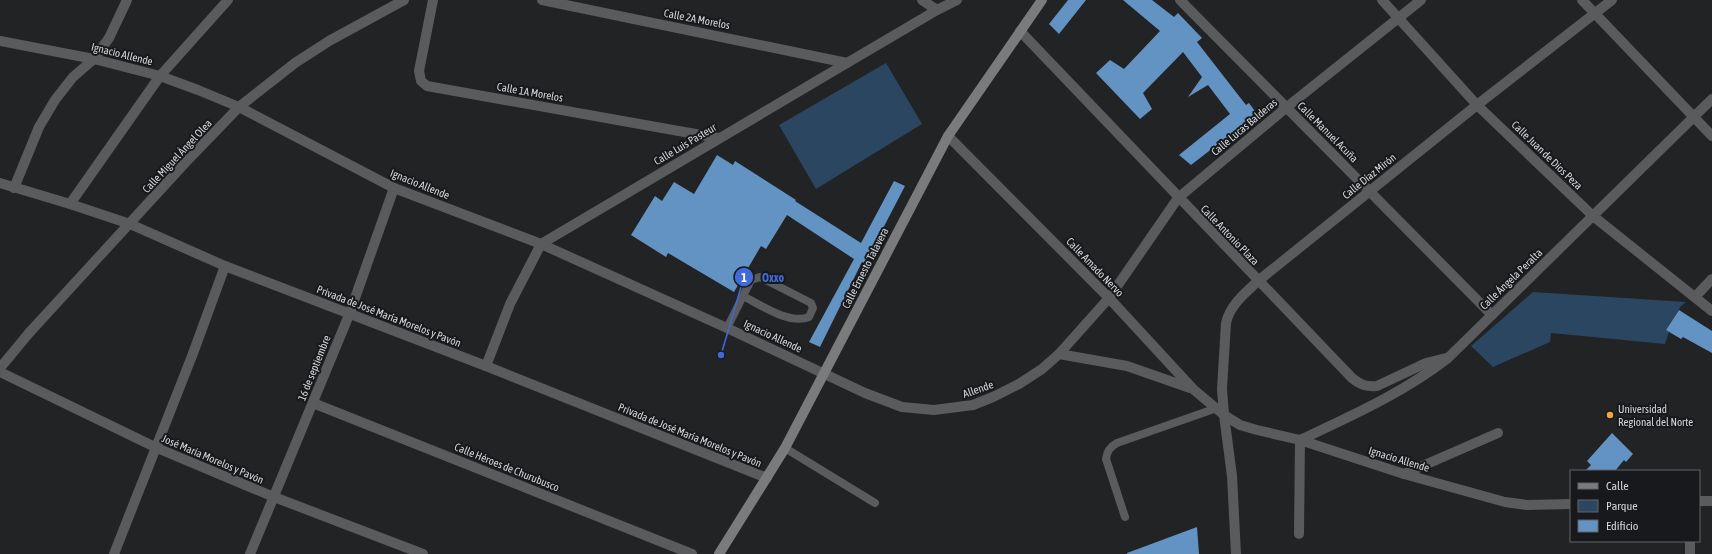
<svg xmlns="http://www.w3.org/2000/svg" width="1712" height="554" font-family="'Asap Condensed',sans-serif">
<rect width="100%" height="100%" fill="#212325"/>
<g fill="#2a4661">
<polygon points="886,63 922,124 816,189 779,125"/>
<polygon points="1533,292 1686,302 1681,306 1666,330 1669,332 1665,344 1551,333 1550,342 1493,367 1471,346"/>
</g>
<g fill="#6393c3">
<polygon points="1068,0 1086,0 1059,34 1049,24"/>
<polygon points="1123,0 1152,0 1174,17 1178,13 1202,38 1197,42 1246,105 1249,103 1257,114 1191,165 1179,155 1230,114 1208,85 1188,97 1202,77 1183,52 1143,93 1152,109 1140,119 1096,73 1110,60 1124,69 1160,31"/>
<polygon points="717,155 733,165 735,161 796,200 795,201 861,243 894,181 905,186 865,263 862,262 820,347 809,342 854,259 787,215 766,249 761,246 734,292 668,253 666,257 631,235 655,196 662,201 674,182 694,194"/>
<polygon points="1679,310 1712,331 1712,353 1683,337 1681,339 1666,330"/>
<polygon points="1612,433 1633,454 1626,462 1624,460 1615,471 1585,471 1591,465 1587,461"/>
<polygon points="1197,527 1199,554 1127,554 1127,553"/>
</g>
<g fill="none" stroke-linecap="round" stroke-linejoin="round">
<g stroke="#5a5b5c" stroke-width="8">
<path d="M727,328L751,280L760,277L811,303L813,308L809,317C789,325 761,305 743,296"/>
<polyline points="785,448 875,503"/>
<path d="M1125,517L1106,459C1107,451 1110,447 1117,443L1214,409"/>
</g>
<g stroke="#5a5b5c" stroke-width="10">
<polyline points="433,0 419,71 421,81 427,86 718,138"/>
<polyline points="542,0 847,63"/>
<polyline points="922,0 937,10"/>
<polyline points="1180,0 1492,315"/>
<polyline points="1382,0 1477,105 1593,216 1712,311"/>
<polyline points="1582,0 1712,136"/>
<path d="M1020,31L1352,378C1361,385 1366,387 1377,386L1426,363L1446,358"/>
<polyline points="0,41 94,59 160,76 198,90 239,107 394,188 541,244 727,328 865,393 902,407 934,410 973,405 993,397 1019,384 1042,369 1059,354 1109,298 1178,198 1287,107 1421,0"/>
<polyline points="948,136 1109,298 1193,389 1224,415 1240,425 1257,430 1300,440 1404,474 1505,502 1527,505 1571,504"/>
<polyline points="0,183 70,204 130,224 225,266 486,366 767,478"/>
<polyline points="14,188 39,127 55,100 73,77 94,59 109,38 127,0"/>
<polyline points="70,204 160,76 228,0"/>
<polyline points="1695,297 1712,279"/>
<polyline points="1059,354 1127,366 1190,388"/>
<polyline points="486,366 510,304 541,244 847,63 937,10 957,0"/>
<polyline points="0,368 29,333 184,164 239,107 295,63 329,41 404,0"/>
<polyline points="0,372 157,448 274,497 423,554"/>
<polyline points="313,403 692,554"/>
<polyline points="1404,474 1498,433"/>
<polyline points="1699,501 1712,501"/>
<path d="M1299,534L1300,440C1351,416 1403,393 1448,358L1712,99"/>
<polyline points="114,554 192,356 225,266"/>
<polyline points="250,554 349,315 394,188"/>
<path d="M1236,554L1232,476L1224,415L1222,389L1226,323C1230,305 1245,293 1258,281L1477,105L1612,0"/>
<polyline points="1690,554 1690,541"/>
</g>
<polyline stroke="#797b7d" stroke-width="10" points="719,554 785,448 948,136 1042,0"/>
</g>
<circle fill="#f2a541" stroke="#17191c" stroke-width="1.5" cx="1610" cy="415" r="4"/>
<g text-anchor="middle" stroke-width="4" stroke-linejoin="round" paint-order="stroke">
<g font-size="11" fill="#d4d6d7" stroke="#17191c">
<text transform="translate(697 19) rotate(11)" y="4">Calle 2A Morelos</text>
<text transform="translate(122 54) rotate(14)" y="4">Ignacio Allende</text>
<text transform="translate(530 92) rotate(10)" y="4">Calle 1A Morelos</text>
<text transform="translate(1244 127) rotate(-40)" y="4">Calle Lucas Balderas</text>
<text transform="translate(1328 132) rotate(45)" y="4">Calle Manuel Acuña</text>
<text transform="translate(685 144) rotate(-31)" y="4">Calle Luis Pasteur</text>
<text transform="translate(1547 155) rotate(44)" y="4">Calle Juan de Dios Peza</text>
<text transform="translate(177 156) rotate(-47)" y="4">Calle Miguel Ángel Olea</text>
<text transform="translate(1369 176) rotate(-39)" y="4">Calle Díaz Mirón</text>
<text transform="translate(420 184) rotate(22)" y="4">Ignacio Allende</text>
<text transform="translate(1230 235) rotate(46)" y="4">Calle Antonio Plaza</text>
<text transform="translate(1095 267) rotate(46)" y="4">Calle Amado Nervo</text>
<text transform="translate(865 268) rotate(-63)" y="4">Calle Ernesto Talavera</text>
<text transform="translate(1511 279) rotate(-44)" y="4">Calle Ángela Peralta</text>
<text transform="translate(389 316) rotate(21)" y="4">Privada de José María Morelos y Pavón</text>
<text transform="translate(773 336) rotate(25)" y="4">Ignacio Allende</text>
<text transform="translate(314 368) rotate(-68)" y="4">16 de septiembre</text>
<text transform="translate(978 389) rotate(-19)" y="4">Allende</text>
<text transform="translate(690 435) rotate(22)" y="4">Privada de José María Morelos y Pavón</text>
<text transform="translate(213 459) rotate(23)" y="4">José María Morelos y Pavón</text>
<text transform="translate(1399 459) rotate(17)" y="4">Ignacio Allende</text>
<text transform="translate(507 467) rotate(22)" y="4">Calle Héroes de Churubusco</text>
</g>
<g font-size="11" fill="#d4d6d7" stroke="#17191c" text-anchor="start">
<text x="1618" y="413">Universidad<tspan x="1618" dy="13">Regional del Norte</tspan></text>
</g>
</g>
<path fill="none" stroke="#4269d8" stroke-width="1.5" d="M721 355L744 277"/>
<g fill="#4269d8" stroke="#17191c" stroke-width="1.5">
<circle cx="721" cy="355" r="4"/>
<circle cx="744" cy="277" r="10"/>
</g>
<g font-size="12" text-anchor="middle" font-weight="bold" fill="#fff">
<text x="744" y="282">1</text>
</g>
<g font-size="12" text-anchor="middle" font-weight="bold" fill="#4269d8" stroke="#17191c" stroke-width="4" stroke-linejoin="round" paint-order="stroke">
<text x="773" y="282">Oxxo</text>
</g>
<rect x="1570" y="470" width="130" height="72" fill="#17191c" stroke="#636567"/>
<rect x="1578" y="483" width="20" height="6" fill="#797b7d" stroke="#636567"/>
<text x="1606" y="490" font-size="12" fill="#d4d6d7">Calle</text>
<rect x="1578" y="500" width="20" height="12" fill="#2a4661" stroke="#636567"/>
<text x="1606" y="510" font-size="12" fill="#d4d6d7">Parque</text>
<rect x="1578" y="520" width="20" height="12" fill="#6393c3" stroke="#636567"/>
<text x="1606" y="530" font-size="12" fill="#d4d6d7">Edificio</text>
</svg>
